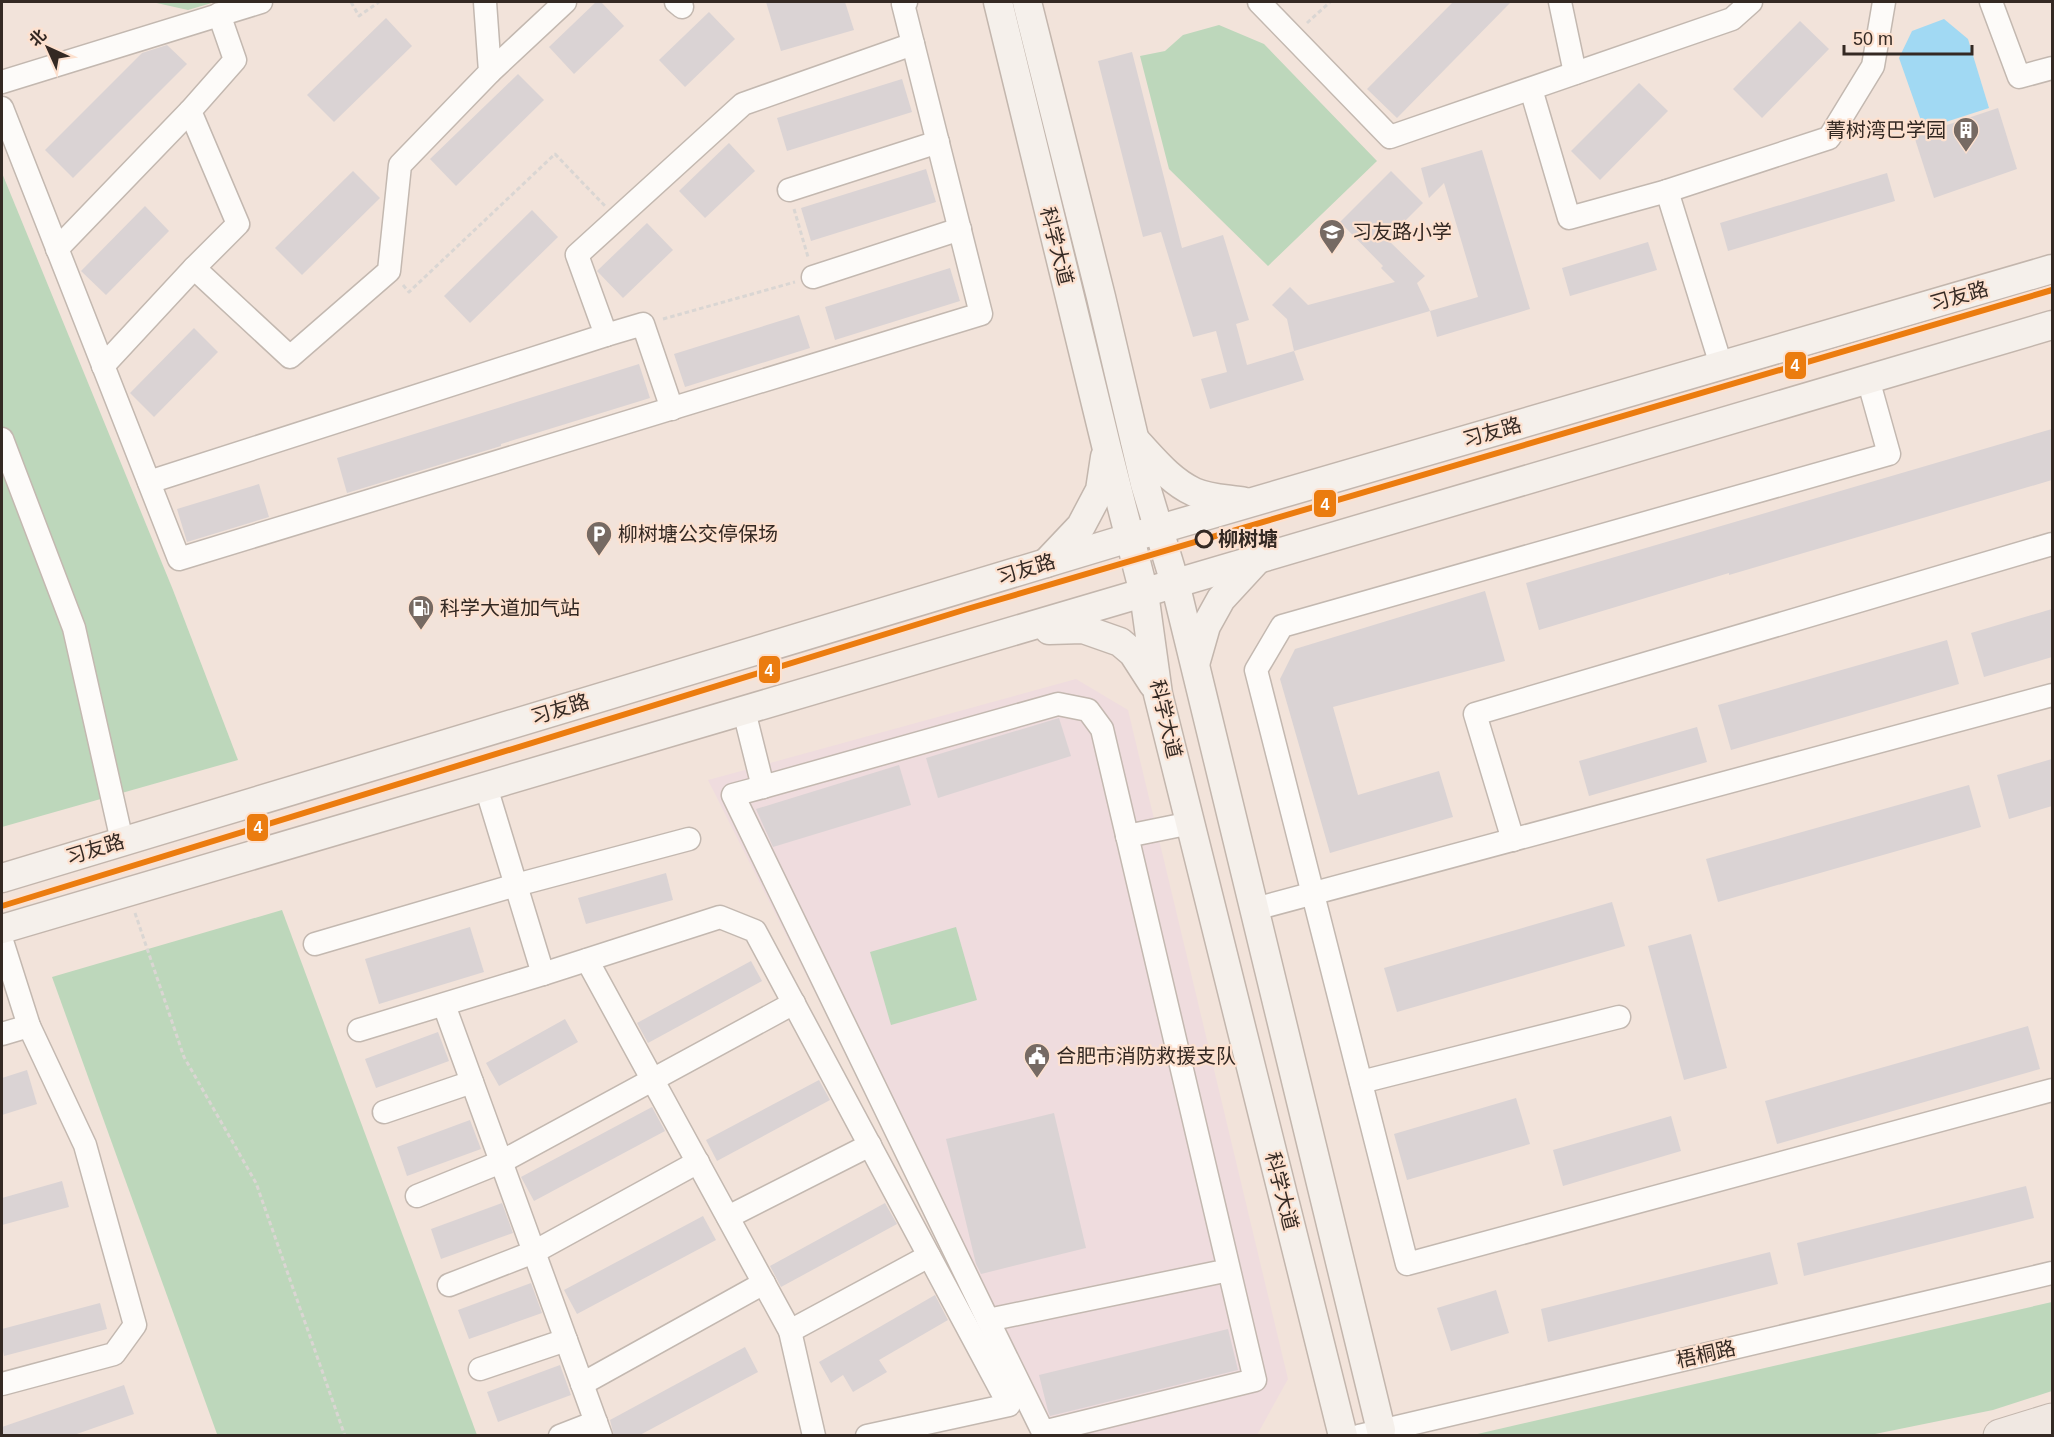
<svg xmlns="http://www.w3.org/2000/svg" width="2054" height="1437" font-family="Helvetica,'Noto Sans SC',sans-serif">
<rect width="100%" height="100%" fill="#f2e3da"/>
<polygon fill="#efdcde" points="1076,679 1128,710 1288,1379 1257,1435 1038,1435 708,780"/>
<g fill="#bdd7bb">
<polygon points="152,2 215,2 188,10"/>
<polygon points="1219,25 1264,44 1377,161 1268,266 1169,169 1140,56 1165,51 1183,35"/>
<polygon points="2,173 173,590 238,760 2,827"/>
<polygon points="282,910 477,1435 217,1434 52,977"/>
<polygon points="956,927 977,1000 891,1025 870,952"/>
<polygon points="2052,1302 2052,1391 1993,1410 1870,1435 1473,1435"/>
</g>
<polygon fill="#a1d9f3" points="1944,19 1968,39 1989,108 1924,129 1899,58 1912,31"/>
<g fill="#dad3d4">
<polygon points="596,2 601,2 624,26 574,74 549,47"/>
<polygon points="766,2 845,2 854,30 781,51"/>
<polygon points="1453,2 1511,2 1397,118 1367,89"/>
<polygon points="709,12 735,39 685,87 659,60"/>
<polygon points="386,18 412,46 334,122 307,95"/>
<polygon points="1800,21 1829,49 1762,118 1733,89"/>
<polygon points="167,45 187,64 73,178 45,150 142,53"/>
<polygon points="1132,52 1182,248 1223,235 1249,320 1236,324 1247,365 1294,351 1304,380 1210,409 1201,379 1227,372 1216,331 1193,337 1161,232 1143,237 1098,61"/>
<polygon points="518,74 544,100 456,186 430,159"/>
<polygon points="902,79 912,112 787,151 777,118"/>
<polygon points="1639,83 1668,111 1600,180 1571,151"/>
<polygon points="1998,108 2017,169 1934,198 1914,136"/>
<polygon points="729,143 755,171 705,218 679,191"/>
<polygon points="1482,150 1530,309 1437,337 1430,311 1478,297 1444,183 1429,198 1421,168"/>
<polygon points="926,169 936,202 811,241 801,208"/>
<polygon points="353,171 380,198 302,275 275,248"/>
<polygon points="1391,171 1423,203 1387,239 1425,276 1417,283 1430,311 1294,351 1287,319 1272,305 1290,287 1308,305 1395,282 1381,268 1383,266 1340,222"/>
<polygon points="1887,173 1895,201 1728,251 1720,223"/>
<polygon points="145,206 169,231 106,295 81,271"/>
<polygon points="532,210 558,237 470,323 444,296"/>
<polygon points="647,223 673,250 623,298 597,271"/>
<polygon points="1648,242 1657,270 1570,296 1562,268"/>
<polygon points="950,268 960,301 835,340 825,307"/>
<polygon points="799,315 810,348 685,387 674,354"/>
<polygon points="194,328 218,352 154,417 130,393"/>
<polygon points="639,364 650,398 501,444 501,446 347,493 337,458"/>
<polygon points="2052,429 2052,480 1729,575 1729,573 1539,630 1526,583"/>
<polygon points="259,484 269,517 187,542 177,509"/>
<polygon points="1485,591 1505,661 1333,707 1358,795 1439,771 1453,817 1330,853 1280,679 1295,649"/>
<polygon points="2052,609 2052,657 1984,677 1971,633"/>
<polygon points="1947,640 1959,684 1731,750 1718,705"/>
<polygon points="1059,718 1071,756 938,798 926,758"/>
<polygon points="1697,727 1707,762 1589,796 1579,761"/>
<polygon points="2052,759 2052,806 2009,819 1997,775"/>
<polygon points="899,765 911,805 773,847 756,809"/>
<polygon points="1969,785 1981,827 1718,902 1706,859"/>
<polygon points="666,873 673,900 586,924 578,898"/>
<polygon points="1612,902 1625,946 1397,1012 1384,968"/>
<polygon points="470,927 484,972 379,1004 365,959"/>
<polygon points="1691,934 1727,1068 1684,1080 1648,946"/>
<polygon points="751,961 762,981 648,1043 637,1023"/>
<polygon points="565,1019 578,1042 499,1086 486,1063"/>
<polygon points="2028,1026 2040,1069 1777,1144 1765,1101"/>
<polygon points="438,1032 449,1061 376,1088 365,1059"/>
<polygon points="27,1070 37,1104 2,1115 2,1078"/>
<polygon points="819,1080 830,1100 717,1161 706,1140"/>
<polygon points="1516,1098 1530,1144 1407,1180 1394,1134"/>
<polygon points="652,1107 665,1131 534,1201 521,1177"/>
<polygon points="1054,1113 1086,1248 981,1274 976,1264 946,1139"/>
<polygon points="1671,1116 1681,1151 1563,1186 1553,1150"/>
<polygon points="470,1120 481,1149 407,1176 397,1147"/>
<polygon points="62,1181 69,1207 2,1225 2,1198"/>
<polygon points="2026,1186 2034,1218 1804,1276 1797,1243"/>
<polygon points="502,1203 513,1233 441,1259 431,1229"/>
<polygon points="885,1203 897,1224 781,1287 770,1266"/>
<polygon points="703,1216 716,1240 577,1314 564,1290"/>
<polygon points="1770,1252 1778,1284 1548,1342 1541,1309"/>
<polygon points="531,1283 542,1313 469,1339 458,1310"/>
<polygon points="1496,1290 1509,1333 1451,1351 1437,1308"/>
<polygon points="935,1295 948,1320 879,1360 887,1372 853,1392 843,1375 831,1383 819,1362"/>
<polygon points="100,1303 107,1329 4,1356 2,1346 2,1329"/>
<polygon points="1228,1329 1238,1370 1050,1416 1048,1411 1039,1375"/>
<polygon points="745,1347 758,1372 638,1436 614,1436 610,1420"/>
<polygon points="560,1365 571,1395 498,1422 487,1392"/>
<polygon points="124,1385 134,1414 71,1436 2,1436 2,1427"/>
</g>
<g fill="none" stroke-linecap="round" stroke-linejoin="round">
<g stroke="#c3b8b0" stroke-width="25">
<g id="minor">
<polyline points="676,2 682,7"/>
<polyline points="1259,2 1390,137 1732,19 1751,2"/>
<polyline points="1560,2 1575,73"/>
<polyline points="1991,2 2019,77 2052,68"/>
<polyline points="219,14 235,60 190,111 238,224 194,268 290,357 389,271 400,165 490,72 485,2"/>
<polyline points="490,72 565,2"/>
<polyline points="2,82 261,2"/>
<polyline points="1531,89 1569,218 1667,191 1721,365"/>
<polyline points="2,108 179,559 981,314 903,4 906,2"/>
<polyline points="789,190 938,142"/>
<polyline points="1667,191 1829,138 1873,66 1884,2"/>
<polyline points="57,249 190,111"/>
<polyline points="813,277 960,229"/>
<polyline points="606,335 643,324 672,409"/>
<polyline points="103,366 194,268"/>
<polyline points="1868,379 1889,454 1282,626 1256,670 1407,1264 2052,1090"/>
<polyline points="2,439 74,628 122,841"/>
<polyline points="149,482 606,335 577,255 743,104 913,44"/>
<polyline points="744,711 763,787 1058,704 1088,710 1102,729 1255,1380 1043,1432 988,1320 1229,1270"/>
<polyline points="763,787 733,795 988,1320"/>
<polyline points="1127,836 1191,823"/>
<polyline points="1513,840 1475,714 2052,544"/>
<polyline points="1255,909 2052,695"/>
<polyline points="2,941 29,1026 85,1145 135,1325 114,1354 2,1384"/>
<polyline points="315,944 516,885 689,839"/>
<polyline points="587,960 790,1331 814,1436"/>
<polyline points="543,974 720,917 755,931 1009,1405 867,1436"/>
<polyline points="444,1005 601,1436"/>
<polyline points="359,1030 543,974 486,787"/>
<polyline points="2,1034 29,1026"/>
<polyline points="1361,1082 1619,1017"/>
<polyline points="384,1112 472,1082"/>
<polyline points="417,1196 501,1162 794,1003"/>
<polyline points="728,1217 870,1145"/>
<polyline points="449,1285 534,1252 698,1162"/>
<polyline points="790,1331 929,1256"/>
<polyline points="480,1369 566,1340"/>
<polyline points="582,1384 764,1283"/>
<polyline points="560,1436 596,1422"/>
<polyline points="1359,1436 2052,1273"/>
</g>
</g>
<g stroke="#c3b6ad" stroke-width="31">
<g id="major">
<polyline points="998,2 1107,449 1144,593 1158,694 1343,1436"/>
<polyline points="1027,2 1101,297 1145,484 1175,583 1381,1430"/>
<path d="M1135,440C1153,459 1170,481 1194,492C1209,499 1229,499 1245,502"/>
<polyline points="1046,563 1081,526 1100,490 1105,457"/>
<polyline points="1049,630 1083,629 1120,642 1133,653 1153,684"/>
<polyline points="1196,661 1206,626 1221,599 1257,560"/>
<polyline points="2,878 1129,538 2052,269"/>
<polyline points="2,929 2052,325"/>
</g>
</g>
<g stroke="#c3b6ad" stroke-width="35">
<polyline id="highway" points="2000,1436 2052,1420"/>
</g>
<g stroke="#dad6d3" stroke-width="3" stroke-dasharray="4.5 3" stroke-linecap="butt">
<polyline points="351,2 359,16 379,2"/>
<polyline points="1307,23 1330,2"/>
<polyline points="794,209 808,257"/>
<polyline points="403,285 409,292 555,154 605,206"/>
<polyline points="663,319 795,282"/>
<polyline points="135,913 184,1057 256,1183 345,1436"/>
</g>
<use href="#minor" stroke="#fdfbf9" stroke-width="22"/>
<use href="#major" stroke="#f5f0eb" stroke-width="28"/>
<use href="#highway" stroke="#f0e8e2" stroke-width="33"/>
<g stroke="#fde1cf" stroke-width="10">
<polyline id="metro-1" points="2,906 967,609 2052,290"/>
</g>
<use href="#metro-1" stroke="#eb7c0f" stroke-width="6"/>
</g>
<defs>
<g id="building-pin" transform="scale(1.35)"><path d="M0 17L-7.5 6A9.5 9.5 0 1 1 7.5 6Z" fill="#766a63" stroke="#fde1cf"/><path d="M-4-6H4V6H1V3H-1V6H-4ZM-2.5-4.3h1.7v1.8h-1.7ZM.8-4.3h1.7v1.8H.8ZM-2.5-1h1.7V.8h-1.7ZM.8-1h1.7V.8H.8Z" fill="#fff"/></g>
<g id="school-pin" transform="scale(1.35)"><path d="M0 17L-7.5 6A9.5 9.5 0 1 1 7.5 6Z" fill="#766a63" stroke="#fde1cf"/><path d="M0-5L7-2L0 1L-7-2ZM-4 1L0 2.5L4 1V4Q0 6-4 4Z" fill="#fff"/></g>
<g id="parking-pin" transform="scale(1.35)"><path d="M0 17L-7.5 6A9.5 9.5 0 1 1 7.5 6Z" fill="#766a63" stroke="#fde1cf"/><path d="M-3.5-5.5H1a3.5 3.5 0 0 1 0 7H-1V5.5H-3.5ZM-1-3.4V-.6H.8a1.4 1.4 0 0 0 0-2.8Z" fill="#fff"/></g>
<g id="fuel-pin" transform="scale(1.35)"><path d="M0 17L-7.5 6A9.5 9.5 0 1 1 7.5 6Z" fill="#766a63" stroke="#fde1cf"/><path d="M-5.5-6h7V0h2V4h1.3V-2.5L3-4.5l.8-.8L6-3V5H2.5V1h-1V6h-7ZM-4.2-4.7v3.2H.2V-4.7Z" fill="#fff"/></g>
<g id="civic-pin" transform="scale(1.35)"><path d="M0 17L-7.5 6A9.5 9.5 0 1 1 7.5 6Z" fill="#766a63" stroke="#fde1cf"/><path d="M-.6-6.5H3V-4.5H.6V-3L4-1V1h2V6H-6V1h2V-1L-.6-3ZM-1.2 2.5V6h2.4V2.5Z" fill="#fff"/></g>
</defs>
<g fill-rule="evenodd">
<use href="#building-pin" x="1966" y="130"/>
<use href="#school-pin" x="1332" y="232"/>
<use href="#parking-pin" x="599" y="534"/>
<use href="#fuel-pin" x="421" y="608"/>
<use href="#civic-pin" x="1037" y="1056"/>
</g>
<circle fill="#fde1cf" stroke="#342923" stroke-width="3" cx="1204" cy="539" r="8"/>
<g text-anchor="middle" stroke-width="4.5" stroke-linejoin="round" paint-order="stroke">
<g font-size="20" fill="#342923" stroke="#fde1cf" text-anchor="start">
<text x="1946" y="137" text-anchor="end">菁树湾巴学园</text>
<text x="1352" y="239">习友路小学</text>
<text x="618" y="541">柳树塘公交停保场</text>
<text x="440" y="615">科学大道加气站</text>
<text x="1056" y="1063">合肥市消防救援支队</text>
</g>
<g font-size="20" fill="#342923" stroke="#fde1cf">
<text transform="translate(1057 246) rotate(76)" y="7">科学大道</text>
<text transform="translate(1959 296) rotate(-16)" y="7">习友路</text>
<text transform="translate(1492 432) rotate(-16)" y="7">习友路</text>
<text transform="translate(1026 569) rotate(-17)" y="7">习友路</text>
<text transform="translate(560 709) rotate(-17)" y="7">习友路</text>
<text transform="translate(1166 719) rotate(77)" y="7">科学大道</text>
<text transform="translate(95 849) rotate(-17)" y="7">习友路</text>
<text transform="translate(1282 1191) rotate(76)" y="7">科学大道</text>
<text transform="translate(1706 1354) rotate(-13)" y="7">梧桐路</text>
</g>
<g font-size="20" font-weight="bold" fill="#342923" stroke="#fde1cf" text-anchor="start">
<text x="1218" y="546">柳树塘</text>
</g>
</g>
<g stroke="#fde1cf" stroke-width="2">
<rect x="1784" y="351" width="23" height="29" rx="6" fill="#eb7c0f"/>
<rect x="1313" y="489" width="24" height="29" rx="6" fill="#eb7c0f"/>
<rect x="758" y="655" width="23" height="29" rx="6" fill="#eb7c0f"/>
<rect x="246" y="813" width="23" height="29" rx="6" fill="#eb7c0f"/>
</g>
<g font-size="16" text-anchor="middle" font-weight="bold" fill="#fff">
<text x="1795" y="371">4</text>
<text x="1325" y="510">4</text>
<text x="769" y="676">4</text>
<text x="258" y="833">4</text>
</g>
<rect width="2054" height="1437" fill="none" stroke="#342923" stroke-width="6"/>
<g transform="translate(48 48) rotate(315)" stroke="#fde1cf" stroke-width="4.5" paint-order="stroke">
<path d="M0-4.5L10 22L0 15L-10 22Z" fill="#342923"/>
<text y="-9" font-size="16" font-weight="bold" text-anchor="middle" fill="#342923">北</text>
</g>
<path d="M1844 45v9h128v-9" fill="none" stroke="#342923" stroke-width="3"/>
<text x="1853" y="45" font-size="18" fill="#342923" stroke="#fde1cf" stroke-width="4.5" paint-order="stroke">50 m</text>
</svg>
